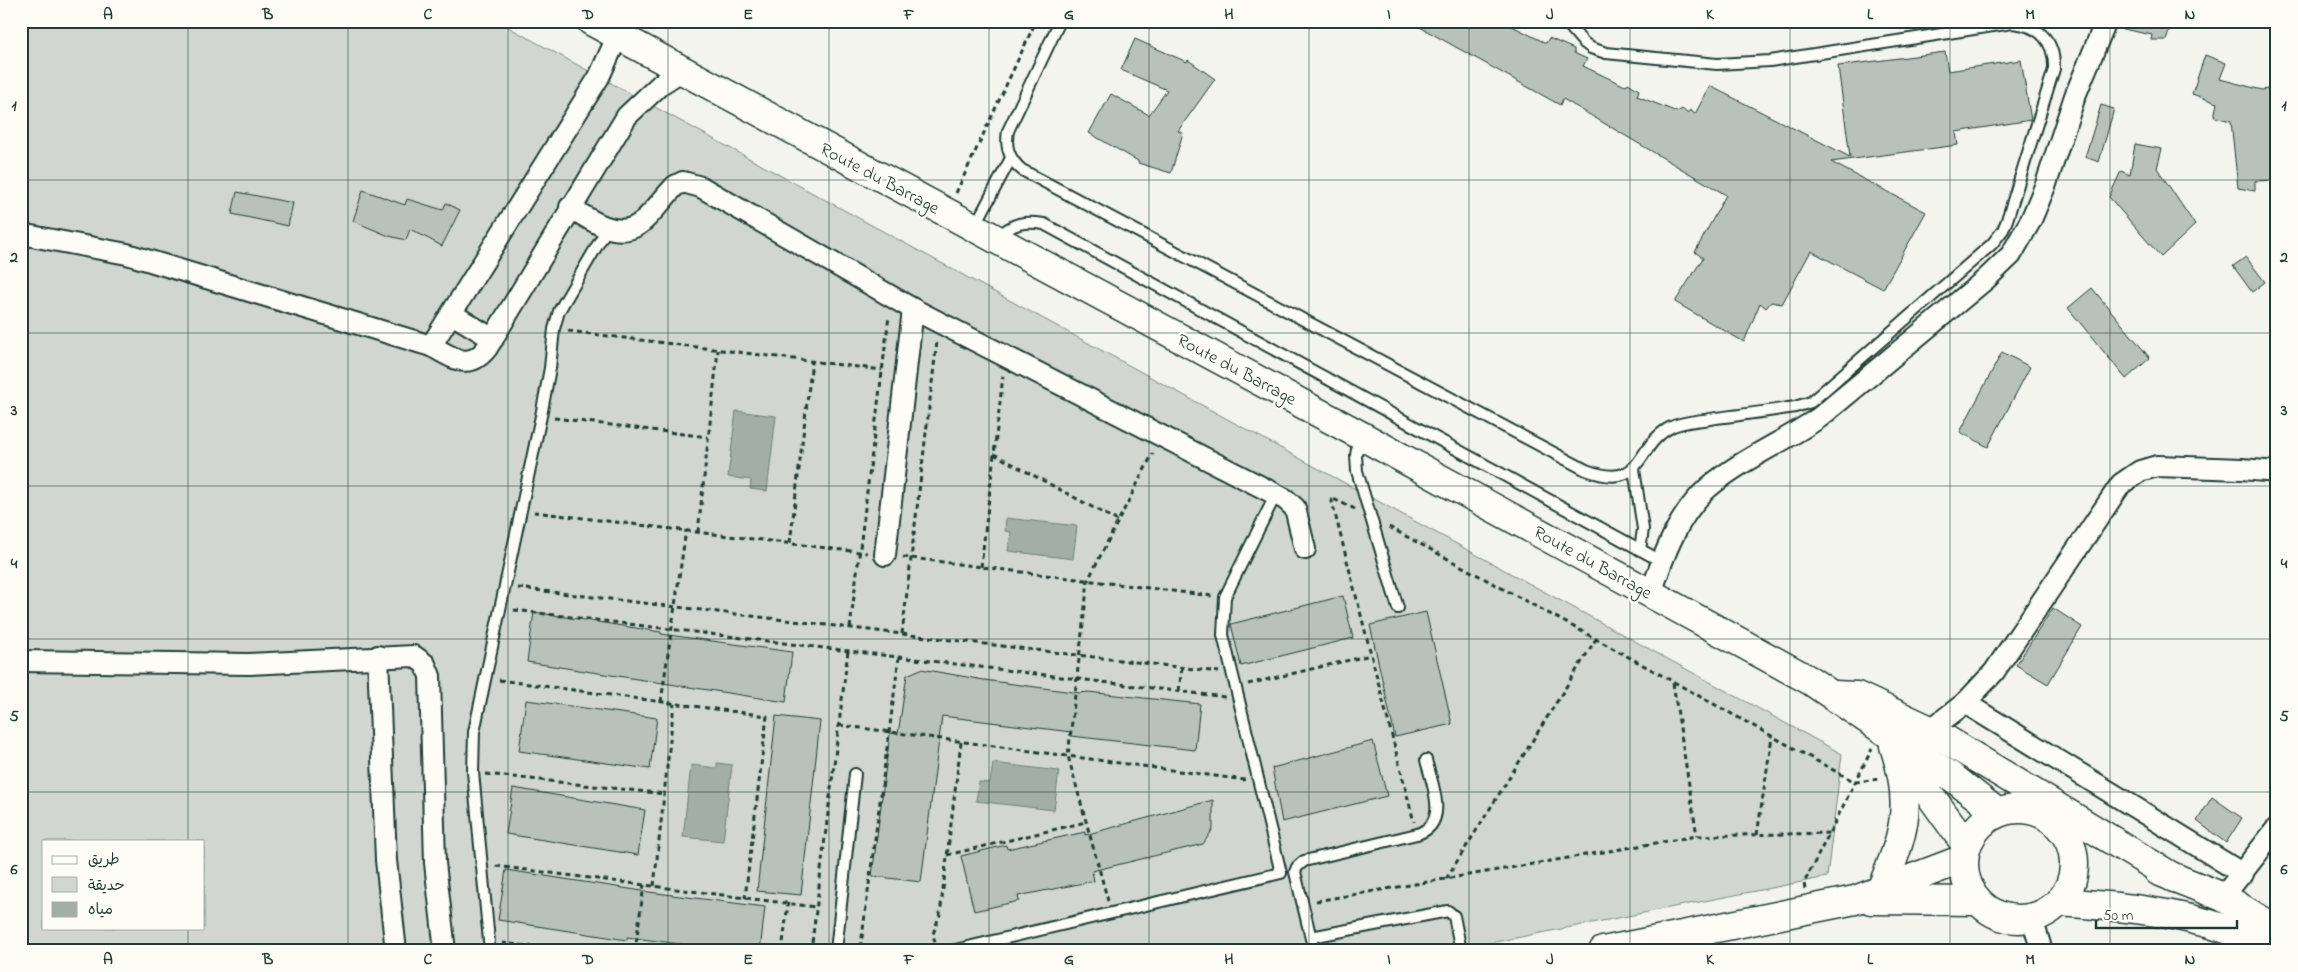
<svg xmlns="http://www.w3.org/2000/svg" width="2298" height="972" font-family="'Indie Flower','Playpen Sans Arabic',sans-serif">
<rect width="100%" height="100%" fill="#f4f4ef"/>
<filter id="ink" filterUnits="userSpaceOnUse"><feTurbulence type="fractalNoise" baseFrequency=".02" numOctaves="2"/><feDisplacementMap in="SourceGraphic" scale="10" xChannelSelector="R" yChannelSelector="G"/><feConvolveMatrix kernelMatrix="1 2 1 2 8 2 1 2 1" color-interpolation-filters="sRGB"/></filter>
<g filter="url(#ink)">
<path fill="#d1d6d1" stroke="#788a82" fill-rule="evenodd" d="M21,21H497L1842,754L1827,877L1449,951H21ZM44,841H204V928H44Z"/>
<g fill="#a3aea7" stroke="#6e8179">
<polygon points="736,411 776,416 767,491 750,489 751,480 728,477"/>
<polygon points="1006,518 1077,526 1073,559 1008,551 1011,532 1005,531"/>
<polygon points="717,763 732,765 723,841 683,837 691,765 717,768"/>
<polygon points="993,763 1059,771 1054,810 976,801 979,782 990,783"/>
</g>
<g fill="#b9c1bb" stroke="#1f3d34">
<polygon points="1409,21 1502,21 1546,43 1549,38 1574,49 1574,53 1587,59 1583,66 1625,86 1628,83 1639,90 1637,96 1677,112 1682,109 1687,113 1690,110 1695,114 1710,86 1850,157 1838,66 1945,52 1948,71 2021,60 2031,120 1956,132 1958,145 1831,162 1926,212 1883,289 1811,251 1782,304 1771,302 1766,308 1760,303 1744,342 1675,302 1703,258 1695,252 1726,195 1563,99 1560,105"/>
<polygon points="2119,21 2172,21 2166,40 2151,40 2152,35 2118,28"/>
<polygon points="1135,39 1187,62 1188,60 1215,79 1178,131 1183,133 1171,173 1138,163 1138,161 1089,133 1111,94 1149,115 1167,90 1121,70"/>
<polygon points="2205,55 2226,63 2220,79 2262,90 2274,88 2277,180 2255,181 2255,191 2238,188 2231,121 2214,117 2217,103 2192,94"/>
<polygon points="2101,105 2114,109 2099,162 2085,157"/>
<polygon points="2135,144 2162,149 2157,168 2195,225 2161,257 2109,197 2121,171 2130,175"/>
<polygon points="363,190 405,205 407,199 443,210 446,203 460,210 442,246 410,229 406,240 389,236 353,221"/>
<polygon points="237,192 293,203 288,226 232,214"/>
<polygon points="2246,257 2265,282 2252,292 2233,266"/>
<polygon points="2092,288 2150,358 2126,379 2068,308"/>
<polygon points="2002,352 2030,367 1988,447 1960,432"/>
<polygon points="1343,596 1353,638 1241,666 1231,624"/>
<polygon points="2053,608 2082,627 2048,684 2016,665"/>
<polygon points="534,612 661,632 661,634 792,652 786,702 527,662"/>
<polygon points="1426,612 1452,724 1395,737 1370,625"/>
<polygon points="921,669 984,680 1080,693 1088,692 1200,704 1195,750 1071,736 1071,732 942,716 921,882 872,876 890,733 898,734 907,675"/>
<polygon points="526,700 657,718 650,769 519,751"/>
<polygon points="776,716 820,721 801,895 757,891"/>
<polygon points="1373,741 1387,796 1282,822 1272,768"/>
<polygon points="513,788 645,810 638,855 506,834"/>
<polygon points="2212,797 2242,818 2226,843 2197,821"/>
<polygon points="1213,800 1213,829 1203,844 1092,871 1094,881 1018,896 1019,901 974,911 961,856 1006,845 1007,849 1085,832 1085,835"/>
<polygon points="506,870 649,892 765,907 760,951 733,951 627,937 627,940 498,920"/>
</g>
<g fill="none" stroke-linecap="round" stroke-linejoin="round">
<g stroke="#1f3d34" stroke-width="14">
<g id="service">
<path d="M1060,21L1008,131C1005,147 1009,159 1022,170L1586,470C1645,492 1634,446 1671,427C1684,421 1701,421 1716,418C1742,415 1768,411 1795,407L1811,402L1992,244L2003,230L2007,220L2054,69C2055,41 2039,25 2012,23L1770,61L1717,64L1606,53L1591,48L1583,42L1565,21"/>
<polyline points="975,226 1011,158"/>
<path d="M999,238C1011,222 1026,221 1044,224L1661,561"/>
<polyline points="1359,438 1356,455 1357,471 1398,608"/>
<polyline points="1634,469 1643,529 1640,550"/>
<polyline points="1311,937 1448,911 1454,916 1461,951"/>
<polyline points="489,941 473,772 474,732 541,416 550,368 554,329 559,311 608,227"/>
<polyline points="836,951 855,774"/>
<polyline points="951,951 1281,873 1223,635 1225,597 1276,494"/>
<path d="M1314,951L1295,872L1297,867L1304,861L1417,834C1450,824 1432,784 1426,760"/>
</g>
</g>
<g stroke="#1f3d34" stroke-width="24">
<g id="minor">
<path d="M570,207C588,219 616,239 638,225C648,219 666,195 675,186L683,182L701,187L913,309L1285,499L1295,508L1305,549"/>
<path d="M21,234L127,254L431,346C453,357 468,372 487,348L627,116L661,84L681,71"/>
<polyline points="452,314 493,339"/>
<polyline points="431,346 599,77 618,35"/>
<polyline points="885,555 913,309"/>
<path d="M1651,594C1663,556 1678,514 1709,487C1742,459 1784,442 1820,417L1986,279L2011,255L2031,220L2046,184L2075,96L2106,21"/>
<polyline points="378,656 386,860 396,951"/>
<polyline points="21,661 249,664 414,656 425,664 430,676 435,863 445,951"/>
<polyline points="1965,703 2243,874"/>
<polyline points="1930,730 1965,703 1994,672 2121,484 2140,471 2157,466 2242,469 2277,472"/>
<polyline points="2223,897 2277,828"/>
<polyline points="2032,919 2042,951"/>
</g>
</g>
<g stroke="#1f3d34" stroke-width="31">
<g id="secondary">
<polyline points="591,21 1360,435 1811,681 1952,777 1998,813"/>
<polyline points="1896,748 1966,845"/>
</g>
</g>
<g stroke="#1f3d34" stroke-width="31">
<g id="primary">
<polyline points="1834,695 1857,696 1930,730 2174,878"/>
<circle cx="2019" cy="864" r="55"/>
<polyline points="2158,871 2223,897 2277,930"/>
<path d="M1881,890C1904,834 1914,806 1894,746"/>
<polyline points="1871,900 1976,901"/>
<path d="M2059,902C2116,906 2173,911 2226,929C2244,935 2259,943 2277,948"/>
<polyline points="1603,951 1855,900 1963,859"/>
</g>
</g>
<g stroke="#1f3d34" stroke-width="3" stroke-dasharray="5 4" stroke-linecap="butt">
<polyline points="956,193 1036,21"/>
<polyline points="568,331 882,370"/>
<polyline points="554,418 708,437"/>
<polyline points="994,454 1118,521"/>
<polyline points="1355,509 1331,498 1414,822"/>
<polyline points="534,512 867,553"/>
<polyline points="1389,527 1596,639 1855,782 1880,779"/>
<polyline points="698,532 718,350"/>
<polyline points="790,543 812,361"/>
<polyline points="903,557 1212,596"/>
<polyline points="981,567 1003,376"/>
<polyline points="518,588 1219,672"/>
<polyline points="514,610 1225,697"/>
<polyline points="850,628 889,316"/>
<polyline points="902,634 937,341"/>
<polyline points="499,680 767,716 745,898"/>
<polyline points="1673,683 1697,836"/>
<polyline points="1248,684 1371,655"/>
<polyline points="1179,691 1182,667"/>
<polyline points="661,702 686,530"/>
<polyline points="839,725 1245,780"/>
<polyline points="486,774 665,794"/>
<polyline points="1757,835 1772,737"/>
<polyline points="947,855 1086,822"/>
<polyline points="496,866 816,907"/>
<polyline points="1446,879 1596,639"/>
<polyline points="654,886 674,704"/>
<polyline points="1805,889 1804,883 1872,749"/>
<polyline points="1108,901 1068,756 1088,580 1153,453"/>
<polyline points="1316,901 1697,836 1829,833"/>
<polyline points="502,943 569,951"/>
<polyline points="850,948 861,945 899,657"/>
<polyline points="635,951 644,885"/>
<polyline points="782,951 788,903"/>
<polyline points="811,951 848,651"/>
<polyline points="937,951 933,934 940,914 961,742"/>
</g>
<use href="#service" stroke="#fdfcf7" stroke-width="10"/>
<use href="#minor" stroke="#fdfcf7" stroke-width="20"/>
<use href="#secondary" stroke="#fdfcf7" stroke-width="28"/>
<use href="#primary" stroke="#fdfcf7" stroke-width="28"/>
</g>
</g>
<path fill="none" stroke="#1f3d34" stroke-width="1" stroke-opacity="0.55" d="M188,21V841M348,21V951M508,21V951M668,21V951M829,21V951M989,21V951M1149,21V951M1309,21V951M1469,21V951M1630,21V951M1790,21V951M1950,21V951M2110,21V951M21,180H2277M21,333H2277M21,486H2277M21,639H2277M21,792H2277M188,928V951"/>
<g text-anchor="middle" stroke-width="5" stroke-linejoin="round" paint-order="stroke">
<g font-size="18" fill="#1f3d34" stroke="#fdfcf7">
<text transform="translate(880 178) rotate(28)" y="6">Route du Barrage</text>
<text transform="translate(1237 369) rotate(28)" y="6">Route du Barrage</text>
<text transform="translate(1593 562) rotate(29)" y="6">Route du Barrage</text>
</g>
</g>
<rect width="2298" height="972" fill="none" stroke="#fdfcf7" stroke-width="55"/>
<rect x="42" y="840" width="162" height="90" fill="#fdfcf7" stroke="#a4b0a9"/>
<rect x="52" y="856" width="25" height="8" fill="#fdfcf7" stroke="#a4b0a9"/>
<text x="88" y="864" font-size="15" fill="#1f3d34">طريق</text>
<rect x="52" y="877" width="25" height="15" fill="#d1d6d1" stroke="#a4b0a9"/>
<text x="88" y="890" font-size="15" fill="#1f3d34">حديقة</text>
<rect x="52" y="902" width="25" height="15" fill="#a3aea7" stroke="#a4b0a9"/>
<text x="88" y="914" font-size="15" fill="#1f3d34">مياه</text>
<path d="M2096 920v8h141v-8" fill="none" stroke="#1f3d34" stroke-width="2.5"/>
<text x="2103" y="920" font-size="15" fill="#1f3d34" stroke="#fdfcf7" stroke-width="4" paint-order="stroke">50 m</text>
<rect x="28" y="28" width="2242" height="916" fill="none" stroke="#1f3d34" stroke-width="2"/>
<g font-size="16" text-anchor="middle" font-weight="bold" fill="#1f3d34">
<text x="108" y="19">A</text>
<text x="268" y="19">B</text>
<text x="428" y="19">C</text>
<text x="588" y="19">D</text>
<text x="748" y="19">E</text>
<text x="909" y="19">F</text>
<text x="1069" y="19">G</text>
<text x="1229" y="19">H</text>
<text x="1389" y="19">I</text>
<text x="1550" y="19">J</text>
<text x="1710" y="19">K</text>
<text x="1870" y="19">L</text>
<text x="2030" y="19">M</text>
<text x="2190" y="19">N</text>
<text x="14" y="110">1</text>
<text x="2284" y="110">1</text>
<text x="14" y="262">2</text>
<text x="2284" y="262">2</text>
<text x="14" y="415">3</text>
<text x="2284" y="415">3</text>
<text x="14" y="568">4</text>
<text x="2284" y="568">4</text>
<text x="14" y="721">5</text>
<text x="2284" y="721">5</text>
<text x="14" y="874">6</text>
<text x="2284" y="874">6</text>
<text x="108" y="964">A</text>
<text x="268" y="964">B</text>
<text x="428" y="964">C</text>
<text x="588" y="964">D</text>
<text x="748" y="964">E</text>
<text x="909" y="964">F</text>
<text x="1069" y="964">G</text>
<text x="1229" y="964">H</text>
<text x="1389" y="964">I</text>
<text x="1550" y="964">J</text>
<text x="1710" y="964">K</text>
<text x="1870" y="964">L</text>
<text x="2030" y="964">M</text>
<text x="2190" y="964">N</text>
</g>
</svg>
